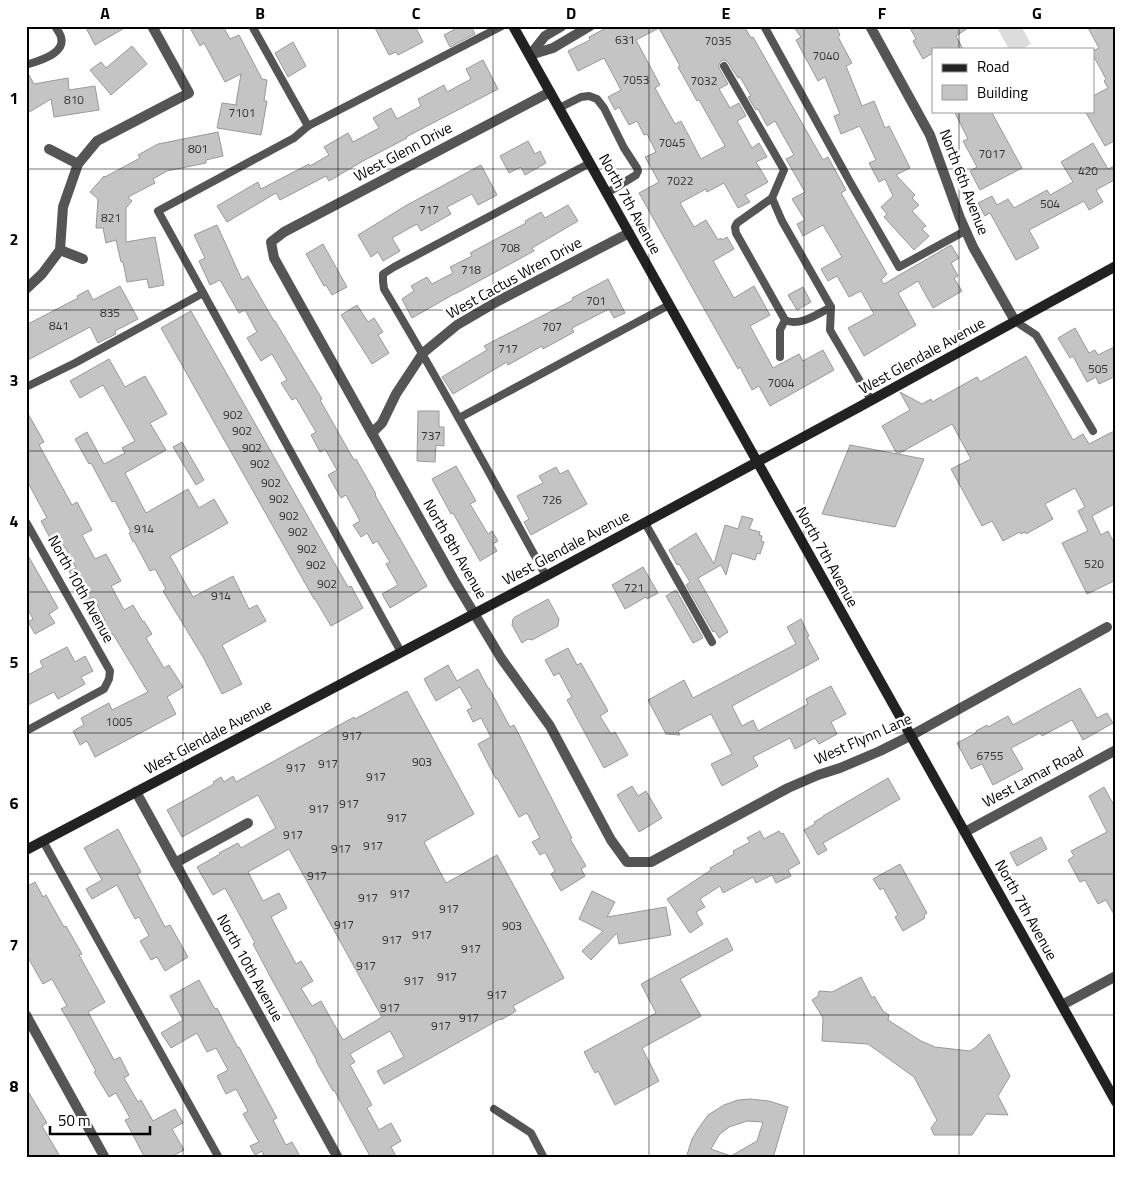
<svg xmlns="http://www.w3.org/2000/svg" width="1142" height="1184" font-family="'Titillium Web',sans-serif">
<rect width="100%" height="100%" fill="#fff"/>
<polygon fill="#dcdcdc" points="996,26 1021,26 1031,44 1022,49 1009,49"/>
<g fill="#c4c4c4" stroke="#999" fill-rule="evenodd">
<polygon points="85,26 128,26 95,45"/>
<polygon points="189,26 223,26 230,39 239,35 262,79 267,80 264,101 267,101 261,135 217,128 222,103 237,105 236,103 241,74 225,82 204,43 200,46"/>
<polygon points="374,26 415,26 423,42 398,55 396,52 389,55"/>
<polygon points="461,26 471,26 475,34 450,47 444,35"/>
<path d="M610,26H744L751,38L753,37L823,160L828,157L846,190L841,193L887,274L881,280L884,284L951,245L959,258L951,263L958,276L954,278L962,291L933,308L918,281L898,293L916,325L864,356L848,328L874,314L861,291L849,297L837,276L828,281L821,269L842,257L823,225L803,236L797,224L805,220L792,199L805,192L786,159L794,155L775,121L767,126L758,109L756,110L748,97L751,96L740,77L738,78L727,61L724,60L721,61L719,64V68L728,84L719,89L730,108L739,103L746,116L737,121L752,148L759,143L767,157L756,162L768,182L745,195L750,202L738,208L724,183L707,192L706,189L680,203L694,227L706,220L718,240L721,238L722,240L727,237L734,249L713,261L734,298L754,286L770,315L750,326L773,368L799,354L803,361L823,350L834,370L770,406L759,386L752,390L740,367L738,369L639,193L659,182L645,157L656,152L647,134L644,135L637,121L629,125L619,107L615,110L608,97L621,90L604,58L578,71L568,51L590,40L589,37ZM659,28L680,66L678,67L697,101L699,100L725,146L701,159L681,121L675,124L655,88L660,85L636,40Z"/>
<polygon points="793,26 836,26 840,35 838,37 852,63 846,66 862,106 874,101 885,128 889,126 910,168 896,175 915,195 912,198 919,205 912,211 926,226 922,229 929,236 914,250 884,217 887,214 881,207 893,196 885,179 879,182 869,163 876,160 860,126 841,134 834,116 840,114 825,77 818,81 796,40 801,37"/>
<polygon points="909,26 971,26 956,36 963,49 933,49 933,53 923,59 913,41 916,39"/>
<polygon points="1087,26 1116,26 1116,140 1105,146 1085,111 1093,111 1093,96 1108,88 1104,81 1106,79 1093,55 1093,51 1099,48"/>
<polygon points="293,42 306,66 288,77 275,53"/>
<polygon points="132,46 147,64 111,95 90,70 101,62 106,68"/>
<polygon points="483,60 498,89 406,137 407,138 363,161 329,181 326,176 280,200 276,193 227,222 217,206 258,182 261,189 309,164 310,166 329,155 324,147 348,133 353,142 379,128 373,118 391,108 397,119 421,106 418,99 444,85 447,92 471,79 466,69"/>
<polygon points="26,70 34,84 68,78 69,90 95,86 99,110 54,117 51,99 26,114"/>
<polygon points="954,111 991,111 1022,168 980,190 970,171 977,167 963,141 968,139"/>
<polygon points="218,132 223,156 206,160 206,163 167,171 153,179 155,183 128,197 132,201 126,208 126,242 155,237 164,285 149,288 147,279 127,282 123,262 121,262 116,240 106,243 103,228 96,228 98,199 90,192 104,176 105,177 140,158 138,155 158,144"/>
<polygon points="528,141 535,154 540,151 546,163 525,175 521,167 509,173 500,156"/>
<polygon points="1093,143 1108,169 1116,165 1116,179 1096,190 1103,202 1089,210 1084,201 1029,230 1039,248 1016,260 990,213 985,216 978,203 992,196 997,205 1008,199 1014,208 1047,190 1050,195 1073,182 1061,162"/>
<polygon points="481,165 497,195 478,205 472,194 447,207 451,214 421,231 417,224 392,238 400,251 383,261 378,252 371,257 358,235 407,205"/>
<polygon points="568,205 578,221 532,248 534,251 455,294 454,294 412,318 402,299 414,291 411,286 427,277 432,284 453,273 450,267 472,256 470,253 526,223 525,221 541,212 545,218"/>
<polygon points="217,225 242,280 248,276 274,321 275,321 322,399 320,400 354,460 356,459 376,494 375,495 427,586 390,608 382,594 398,585 386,564 390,562 377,541 373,544 367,533 361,537 353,525 360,521 346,495 341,498 328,475 337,470 325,449 320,452 311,435 316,432 296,398 292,400 281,383 287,380 272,354 261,361 247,338 257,332 245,310 239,313 220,280 210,285 199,261 205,258 194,235"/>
<polygon points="323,244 347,287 332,295 326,285 324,286 306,254"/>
<polygon points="608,279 625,313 614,318 609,309 572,328 574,332 543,349 542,346 508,365 507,362 453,394 442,377 487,350 484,346 573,300 572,298"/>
<polygon points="120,286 138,319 115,331 116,334 98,343 90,327 26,361 26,325 78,298 77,296 88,290 93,300"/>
<polygon points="803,287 811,302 797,310 788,295"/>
<polygon points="357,305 368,322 374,318 383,332 378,335 389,353 372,364 341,315"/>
<polygon points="191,311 348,587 351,586 363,608 331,626 315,599 314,599 161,328"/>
<polygon points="1075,328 1089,353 1095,350 1098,355 1116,346 1116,376 1099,384 1096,377 1087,382 1073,356 1070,358 1058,338"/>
<polygon points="1026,356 1073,440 1083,434 1089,444 1116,430 1116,503 1092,516 1101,535 1108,531 1116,547 1116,580 1087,594 1062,543 1088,531 1078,511 1085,507 1075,488 1045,504 1053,519 1026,534 1025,532 1021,534 1020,532 1003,541 992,521 982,526 951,469 971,459 952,424 898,454 924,459 895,527 822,514 850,445 897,454 882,426 910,410 900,392 922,404 931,399 932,402 977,377 980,382"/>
<polygon points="109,359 125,387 145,376 167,414 150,423 166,450 125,473 146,513 188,489 199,508 214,499 228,523 170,556 193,597 233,576 249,609 257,605 266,621 222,645 242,684 222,694 203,657 163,591 166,589 155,569 150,571 134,541 133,542 129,533 131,532 115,501 112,502 91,463 89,464 75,439 87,432 104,464 125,453 122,448 135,441 103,385 80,398 70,381"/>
<polygon points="26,410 44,442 39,445 72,505 77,502 92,530 82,535 95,559 106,554 121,581 111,586 124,610 133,605 143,622 144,621 152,634 146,638 164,668 169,665 183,687 167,697 176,714 95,757 87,741 80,745 73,731 84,725 81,718 109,703 112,710 148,692 113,634 106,638 98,624 105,620 93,597 85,602 69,571 76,568 65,547 57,551 41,521 47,518 26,479"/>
<polygon points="418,411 439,411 439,427 444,427 444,446 436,445 435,462 417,461"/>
<polygon points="182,442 204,480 196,485 173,447"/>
<polygon points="456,466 476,501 470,504 488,534 492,531 498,541 493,544 497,551 480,561 453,513 451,514 432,479"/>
<polygon points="556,467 560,474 568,470 587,504 531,535 524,522 529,519 517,496 543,483 539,476"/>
<polygon points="742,516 753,519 749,529 760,532 759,535 762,536 761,541 764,542 760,554 757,553 755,560 732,553 726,575 721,565 698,578 728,632 719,638 715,631 713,632 686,585 690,582 679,564 677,565 669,550 696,533 714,564 725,525 738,529"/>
<polygon points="26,552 58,608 49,614 55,623 35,634 28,622 33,619 26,606"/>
<polygon points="643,567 658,593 647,599 646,597 625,609 612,585"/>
<polygon points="676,590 703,638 693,643 666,596"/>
<polygon points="548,599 559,619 558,626 532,640 528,639 522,643 512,625 513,619 515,617"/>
<polygon points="801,619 809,636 807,637 819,659 732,706 742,726 753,720 758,731 808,704 806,699 831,686 846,714 831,722 837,734 819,744 815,738 795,749 790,738 753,757 758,766 722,786 711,764 732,754 711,714 678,731 680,735 666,734 648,700 684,680 693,698 796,644 787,627"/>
<polygon points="67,647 75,662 85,656 93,671 81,677 85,684 58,699 54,692 26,706 26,676 43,667 40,661"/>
<polygon points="568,648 577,665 581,663 608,711 600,716 611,734 615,732 628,755 604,768 567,700 572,697 559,673 554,676 545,660"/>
<polygon points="448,665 457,681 478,669 488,688 489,688 510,727 514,725 572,838 570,839 586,866 581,869 585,876 561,891 551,874 555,871 545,852 540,855 532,842 540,838 527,813 519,817 497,778 496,779 478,744 491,737 481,718 473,722 467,710 472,708 460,687 436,701 424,679"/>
<polygon points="1080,688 1097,718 1107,713 1113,723 1083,740 1072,720 1042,736 1040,733 1011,748 1023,769 993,785 982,764 971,769 957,743 976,733 976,731 987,725 988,727 1008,716 1013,725"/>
<path d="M407,691L474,814L424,842L446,883L497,855L564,978L513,1006L516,1011L501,1020L500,1019L384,1084L377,1071L404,1057L390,1031L350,1054L355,1062L350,1065L372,1105L367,1108L379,1130L391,1123L401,1141L391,1147L397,1158H371L334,1090L333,1091L316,1061H317L271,978L253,944L255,943L225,888L213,895L197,867L220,854L219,853L238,843L241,848L276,828L258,795L182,837L167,810L214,784L213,782L221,777L224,782L233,776L236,782L354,717L355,719ZM289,849L382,1017L343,1040L321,1001L312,1006L301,988L313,981L301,961L296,964L271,917L287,908L279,893L263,901L248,872Z"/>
<polygon points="888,778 900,799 823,843 827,850 818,855 804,830 815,824 814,822 823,817 823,816"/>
<polygon points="632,786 638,796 646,791 662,818 639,832 617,795"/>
<polygon points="1104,787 1116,809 1116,918 1106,900 1098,904 1085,880 1080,882 1068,860 1074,856 1071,851 1107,832 1089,796"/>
<polygon points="118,829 141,872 137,874 165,927 170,925 188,957 165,971 157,957 151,960 140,941 149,936 139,917 135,919 117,885 92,899 86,889 102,880 84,848"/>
<polygon points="760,831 764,839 779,831 781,834 783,833 800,863 788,870 791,876 776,883 772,875 756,883 753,877 723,893 720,886 700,899 705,907 696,912 703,924 690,933 667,899 711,870 710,868 734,854 733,851 750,842 747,838"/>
<polygon points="1041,837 1047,849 1017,866 1010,853"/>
<polygon points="900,864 927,913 924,915 925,918 903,931 895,917 898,915 883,888 880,890 873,879"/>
<polygon points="35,882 43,897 46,895 64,927 66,926 82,954 79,955 105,1002 88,1012 114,1060 120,1057 129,1075 124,1078 138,1102 141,1100 153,1121 175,1109 183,1123 172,1129 184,1150 169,1158 145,1158 125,1120 130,1118 116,1093 109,1097 94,1072 96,1071 67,1018 61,1009 67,1006 52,979 43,984 26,954 26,887"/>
<polygon points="592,891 615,902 607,917 666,907 671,935 619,944 617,933 591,960 582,951 603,931 579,919"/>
<polygon points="727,938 733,950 680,979 701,1016 642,1048 659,1081 615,1105 598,1071 595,1073 584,1052 656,1013 641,984"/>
<polygon points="861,977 872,998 874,996 883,1011 889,1015 888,1020 921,1041 935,1047 970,1051 976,1047 989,1034 1010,1076 998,1096 1008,1115 986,1114 972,1135 934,1135 931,1128 937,1120 914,1077 868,1044 822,1041 823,1018 812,1000 818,996 819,991 832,992"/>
<polygon points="199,980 215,1009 217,1008 238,1048 239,1047 277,1118 273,1120 286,1145 292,1142 301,1158 265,1158 262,1151 255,1155 250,1146 259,1142 243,1114 248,1111 236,1089 226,1094 217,1076 228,1070 216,1048 207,1052 197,1033 171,1048 161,1033 183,1020 170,996"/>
<polygon points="26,1088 47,1123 42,1126 61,1158 26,1158"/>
<path d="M750,1099L769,1101L788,1107L773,1158H686L692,1139L698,1129L708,1115L724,1105L738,1100ZM747,1121L763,1122L757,1141L731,1156L711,1149L719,1135L729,1127Z"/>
</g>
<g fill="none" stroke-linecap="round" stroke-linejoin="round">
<g stroke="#555" stroke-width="8">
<polyline points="252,26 308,126 502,26"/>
<polyline points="764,26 850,182 899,267 965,231"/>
<path d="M26,65C38,61 66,54 61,37C60,33 57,30 55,26"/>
<polyline points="724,66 784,170 772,198 782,221 831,307 830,330 871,400"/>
<polyline points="559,108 581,97 589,96 597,99 604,108 624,148 637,168 638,171 636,175 607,193"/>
<polyline points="308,126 294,138 158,211 401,652"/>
<path d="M772,198L737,223L735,227L736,233L785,320C799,327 818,314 831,307"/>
<polyline points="1015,321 1036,335 1093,431"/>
<polyline points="780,357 780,330 785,320"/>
<polyline points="26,387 75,363 203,293"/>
<polyline points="459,418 669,305"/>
<polyline points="26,522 110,671 109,679 104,689 26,731"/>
<polyline points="645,523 712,642"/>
<path d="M546,576C493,480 441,383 384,289L383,281V274L394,267L590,163"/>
<polyline points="43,841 219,1158"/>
<polyline points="494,1109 531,1133 544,1158"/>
</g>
<g stroke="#555" stroke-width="10">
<polyline points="870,26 930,135 960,218 973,247 1015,321"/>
<polyline points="530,55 553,48 590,26"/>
<polyline points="530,55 545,36 562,26"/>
<polyline points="550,92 284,232 271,242 274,258 454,580 501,658 550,726 611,840 627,862 651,862 788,788 818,775 840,768 880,751 910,736 1107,627"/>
<polyline points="49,149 78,164"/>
<polyline points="60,250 83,259"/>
<polyline points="26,289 42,274 60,250 63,207 78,164 97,141 189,93 152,26"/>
<polyline points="372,433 382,423 396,394 423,353 457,325 498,301 629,233"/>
<polyline points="136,792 338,1158"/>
<polyline points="965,832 1116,750"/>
<polyline points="175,863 248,823"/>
<polyline points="1062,1005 1116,976"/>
<polyline points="26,1015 105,1158"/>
</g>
<g stroke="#222" stroke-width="10">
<polyline points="513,26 1116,1102"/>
<polyline points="26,850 546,576 859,407 1116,266"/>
</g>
</g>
<path fill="none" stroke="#000" stroke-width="1" stroke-opacity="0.55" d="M183,26V1158M338,26V1158M493,26V1158M649,26V1158M804,26V1158M959,26V49M959,111V1158M26,169H1116M26,310H1116M26,451H1116M26,592H1116M26,733H1116M26,874H1116M26,1015H1116"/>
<g text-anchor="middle" stroke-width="5" stroke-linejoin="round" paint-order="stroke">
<g font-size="12" fill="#313131">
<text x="625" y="44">631</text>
<text x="718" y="45">7035</text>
<text x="826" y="60">7040</text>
<text x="636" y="84">7053</text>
<text x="704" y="85">7032</text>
<text x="74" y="104">810</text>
<text x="242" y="117">7101</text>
<text x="672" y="147">7045</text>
<text x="198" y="153">801</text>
<text x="992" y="158">7017</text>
<text x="1088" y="175">420</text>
<text x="680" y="185">7022</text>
<text x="1050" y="208">504</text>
<text x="429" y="214">717</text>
<text x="111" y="222">821</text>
<text x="510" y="252">708</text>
<text x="471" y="274">718</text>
<text x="596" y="305">701</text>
<text x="110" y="317">835</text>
<text x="59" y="330">841</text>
<text x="552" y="331">707</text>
<text x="508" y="353">717</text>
<text x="1098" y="373">505</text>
<text x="781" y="387">7004</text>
<text x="233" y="419">902</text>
<text x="242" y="435">902</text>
<text x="431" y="440">737</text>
<text x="252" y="452">902</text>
<text x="260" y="468">902</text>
<text x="271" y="487">902</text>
<text x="279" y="503">902</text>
<text x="552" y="504">726</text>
<text x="289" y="520">902</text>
<text x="144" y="533">914</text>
<text x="298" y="536">902</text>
<text x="307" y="553">902</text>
<text x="1094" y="568">520</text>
<text x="316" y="569">902</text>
<text x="327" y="588">902</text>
<text x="634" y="592">721</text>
<text x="221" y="600">914</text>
<text x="119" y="726">1005</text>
<text x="352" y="740">917</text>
<text x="990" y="760">6755</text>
<text x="422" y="766">903</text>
<text x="328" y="768">917</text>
<text x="296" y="772">917</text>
<text x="376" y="781">917</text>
<text x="349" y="808">917</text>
<text x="319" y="813">917</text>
<text x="397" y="822">917</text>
<text x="293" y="839">917</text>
<text x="373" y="850">917</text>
<text x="341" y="853">917</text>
<text x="317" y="880">917</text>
<text x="400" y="898">917</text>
<text x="368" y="902">917</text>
<text x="449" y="913">917</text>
<text x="344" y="929">917</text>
<text x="512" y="930">903</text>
<text x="422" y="939">917</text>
<text x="392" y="944">917</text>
<text x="471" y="953">917</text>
<text x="366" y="970">917</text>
<text x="447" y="981">917</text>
<text x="414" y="985">917</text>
<text x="497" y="999">917</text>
<text x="390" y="1012">917</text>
<text x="469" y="1022">917</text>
<text x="441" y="1030">917</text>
</g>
<g font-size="15" fill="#000" stroke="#fff">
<text transform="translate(403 152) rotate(-28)" y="5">West Glenn Drive</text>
<text transform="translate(964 182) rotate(69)" y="5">North 6th Avenue</text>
<text transform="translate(630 204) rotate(61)" y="5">North 7th Avenue</text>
<text transform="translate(514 278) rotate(-29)" y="5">West Cactus Wren Drive</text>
<text transform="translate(922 356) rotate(-29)" y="5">West Glendale Avenue</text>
<text transform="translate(566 548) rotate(-28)" y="5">West Glendale Avenue</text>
<text transform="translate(455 549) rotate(60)" y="5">North 8th Avenue</text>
<text transform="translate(827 557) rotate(61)" y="5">North 7th Avenue</text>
<text transform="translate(81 589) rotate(61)" y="5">North 10th Avenue</text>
<text transform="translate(208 737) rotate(-28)" y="5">West Glendale Avenue</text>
<text transform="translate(863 739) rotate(-24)" y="5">West Flynn Lane</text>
<text transform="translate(1033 777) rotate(-28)" y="5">West Lamar Road</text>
<text transform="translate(1026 910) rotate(61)" y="5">North 7th Avenue</text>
<text transform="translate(250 968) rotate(61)" y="5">North 10th Avenue</text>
</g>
</g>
<rect width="1142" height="1184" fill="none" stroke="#ffffff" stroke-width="55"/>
<rect x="932" y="48" width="162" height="65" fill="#ffffff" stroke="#999999"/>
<rect x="942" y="64" width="25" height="8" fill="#222222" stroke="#999999"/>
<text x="977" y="72" font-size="15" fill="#000000">Road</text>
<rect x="942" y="85" width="25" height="15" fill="#c4c4c4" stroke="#999999"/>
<text x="977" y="98" font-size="15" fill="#000000">Building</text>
<path d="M50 1126v8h100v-8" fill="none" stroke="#000000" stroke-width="2.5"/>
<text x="58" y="1126" font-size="15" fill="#000000" stroke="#ffffff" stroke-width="4" paint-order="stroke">50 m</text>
<rect x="28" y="28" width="1086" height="1128" fill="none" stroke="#000" stroke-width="2"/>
<g font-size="16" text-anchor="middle" font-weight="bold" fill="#000">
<text x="105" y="19">A</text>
<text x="260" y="19">B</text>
<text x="416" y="19">C</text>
<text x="571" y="19">D</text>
<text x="726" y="19">E</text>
<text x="882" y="19">F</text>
<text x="1037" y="19">G</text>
<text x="14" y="104">1</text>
<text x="14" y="245">2</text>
<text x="14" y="386">3</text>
<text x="14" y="527">4</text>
<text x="14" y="668">5</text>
<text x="14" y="809">6</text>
<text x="14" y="951">7</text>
<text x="14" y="1092">8</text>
</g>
</svg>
